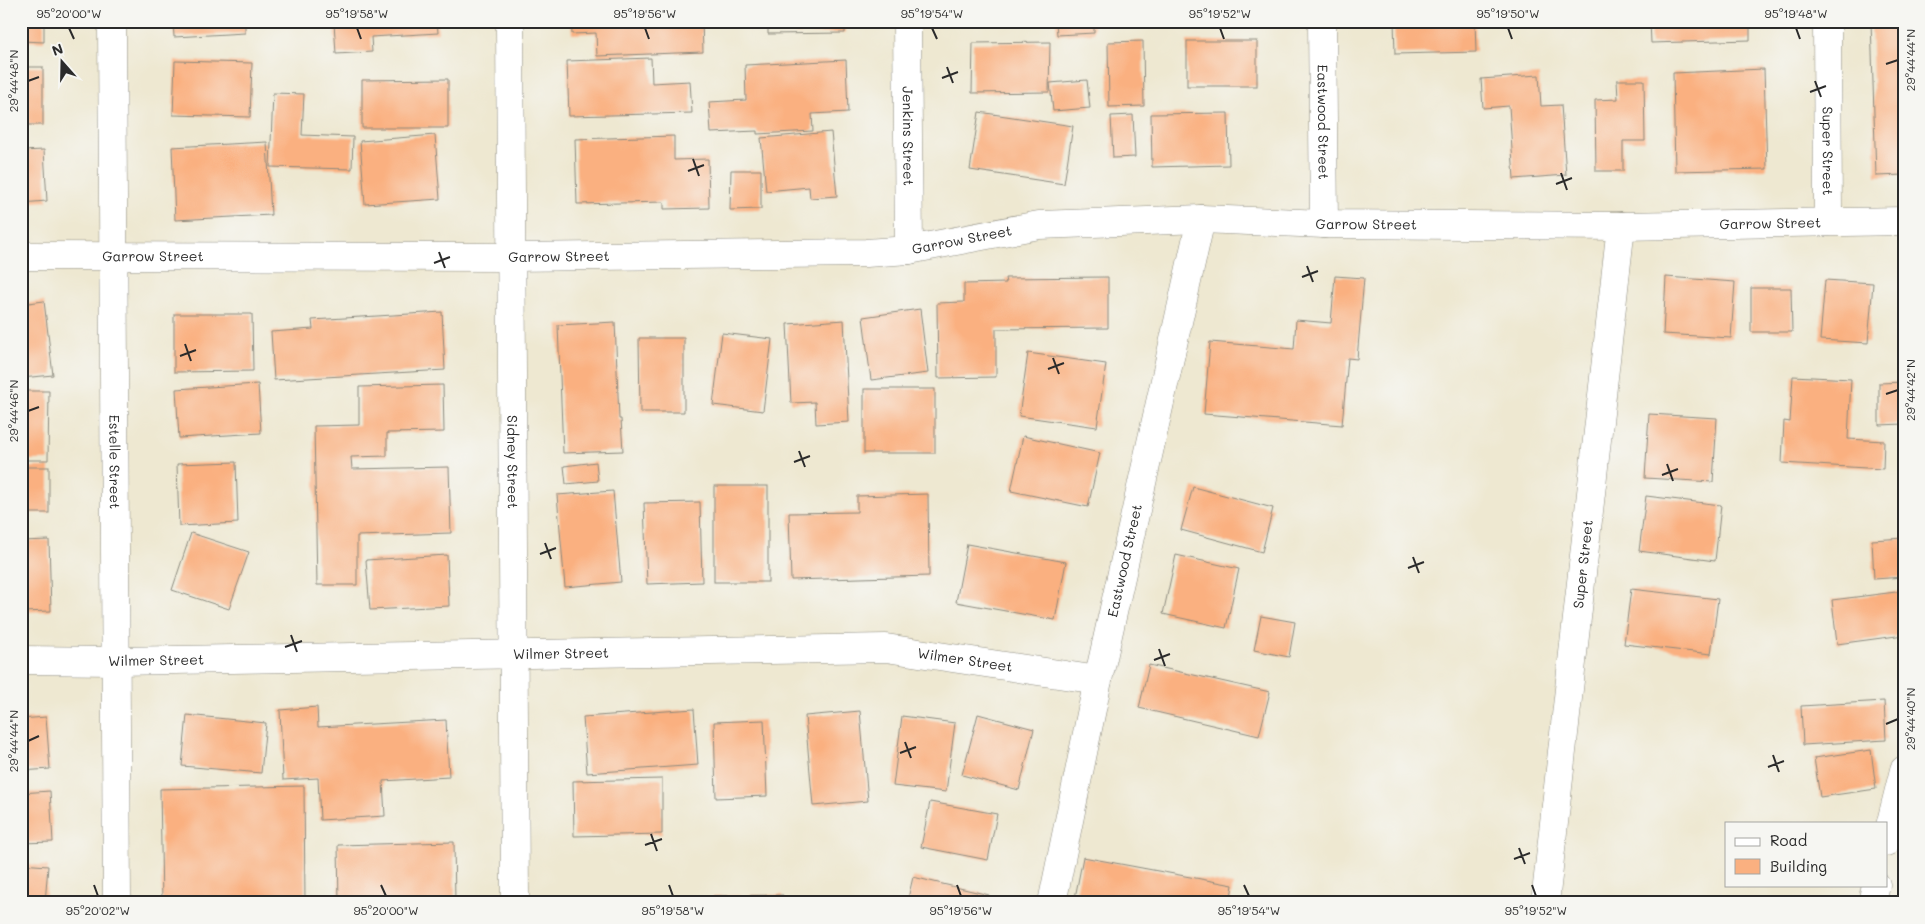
<svg xmlns="http://www.w3.org/2000/svg" width="1925" height="924" font-family="Mali,sans-serif">
<rect width="100%" height="100%" fill="#f6f6f2"/>
<filter id="ink" filterUnits="userSpaceOnUse"><feTurbulence type="fractalNoise" baseFrequency=".02" numOctaves="2"/><feDisplacementMap in="SourceGraphic" scale="10" xChannelSelector="R" yChannelSelector="G"/><feConvolveMatrix kernelMatrix="1 2 1 2 8 2 1 2 1" color-interpolation-filters="sRGB"/></filter>
<filter id="wash" filterUnits="userSpaceOnUse"><feTurbulence type="fractalNoise" baseFrequency=".0096" numOctaves="4" result="noise"/><feDisplacementMap in="SourceGraphic" scale="20" xChannelSelector="R" yChannelSelector="G"/><feGaussianBlur stdDeviation="1.12" result="paint"/><feColorMatrix in="noise" values="0 0 0 0 0 0 0 0 0 0 0 0 0 0 0 0 0 1.4 0 .05"/><feComposite in="paint" operator="in"/></filter>
<g filter="url(#wash)">
<rect width="100%" height="100%" fill="#eee8d1"/>
<g id="blocks">
<g fill="#fab080">
<polygon points="21,21 44,21 44,42 21,41"/>
<polygon points="173,21 245,21 245,33 174,37"/>
<polygon points="340,21 437,21 438,33 371,37 372,52 336,54 334,22"/>
<polygon points="571,21 651,21 651,24 702,21 703,52 597,56 596,33 572,34"/>
<polygon points="768,21 845,21 845,33 768,34"/>
<polygon points="1056,21 1094,21 1094,33 1057,35"/>
<polygon points="1394,21 1475,21 1476,52 1395,54"/>
<polygon points="1650,21 1750,21 1750,40 1651,43"/>
<polygon points="1871,21 1904,21 1904,175 1876,176"/>
<polygon points="1143,41 1144,106 1109,107 1108,42"/>
<rect x="1187" y="41" width="70" height="45"/>
<polygon points="1050,42 1049,92 972,93 973,43"/>
<polygon points="651,58 652,83 690,81 692,113 569,116 567,61"/>
<polygon points="846,60 848,112 812,114 813,131 757,134 757,131 711,133 709,102 746,100 745,65"/>
<polygon points="175,61 252,63 250,117 173,115"/>
<rect x="21" y="67" width="22" height="58"/>
<polygon points="1764,69 1767,169 1675,171 1673,73"/>
<polygon points="1539,75 1541,106 1561,105 1566,175 1514,179 1509,106 1483,108 1481,79"/>
<polygon points="448,79 448,128 362,128 362,80"/>
<polygon points="1087,80 1090,108 1053,111 1050,83"/>
<polygon points="1617,80 1644,80 1645,141 1623,141 1623,171 1596,171 1595,100 1618,99"/>
<polygon points="273,93 304,94 302,135 353,137 352,169 270,167"/>
<polygon points="979,112 1073,126 1064,184 970,170"/>
<polygon points="1228,113 1229,165 1152,167 1151,114"/>
<polygon points="1133,115 1135,157 1113,158 1111,116"/>
<polygon points="831,132 837,196 810,198 809,187 766,191 761,138"/>
<polygon points="435,135 440,199 365,204 360,141"/>
<polygon points="674,136 674,160 708,159 709,208 664,209 664,202 577,204 575,139"/>
<polygon points="267,142 271,215 175,220 172,147"/>
<polygon points="44,150 47,201 21,203 21,151"/>
<polygon points="731,170 761,170 761,209 730,210"/>
<polygon points="1335,276 1364,278 1357,359 1348,358 1342,425 1204,414 1210,342 1294,349 1296,320 1331,323"/>
<polygon points="1108,277 1108,328 996,329 996,377 938,378 937,303 964,302 964,284 1006,283 1005,278"/>
<polygon points="1666,277 1735,282 1731,338 1663,334"/>
<polygon points="1825,280 1873,283 1868,343 1820,340"/>
<polygon points="1751,288 1791,288 1792,332 1751,332"/>
<polygon points="44,301 53,375 21,378 21,304"/>
<polygon points="920,309 928,373 871,380 863,317"/>
<polygon points="442,312 445,370 274,380 271,332 313,329 312,320"/>
<polygon points="174,314 252,314 253,371 174,372"/>
<polygon points="844,320 849,422 816,424 815,402 791,403 787,324"/>
<polygon points="615,322 619,419 621,419 623,451 563,453 558,325"/>
<polygon points="722,333 772,339 763,411 713,405"/>
<polygon points="639,338 684,338 684,412 640,412"/>
<polygon points="1028,353 1106,364 1097,427 1019,416"/>
<polygon points="1793,376 1851,379 1848,439 1884,441 1883,469 1782,463 1784,421 1790,422"/>
<polygon points="1904,382 1904,424 1879,425 1879,383"/>
<polygon points="258,384 261,433 179,438 176,389"/>
<polygon points="443,385 444,432 387,433 387,456 351,457 352,469 449,467 451,533 357,536 357,585 317,585 314,426 359,425 359,387"/>
<rect x="864" y="389" width="71" height="64"/>
<polygon points="21,391 49,391 48,460 21,460"/>
<polygon points="1649,414 1717,418 1713,482 1645,478"/>
<polygon points="1023,436 1100,453 1088,507 1011,491"/>
<polygon points="236,462 238,523 179,526 177,464"/>
<polygon points="596,462 598,481 566,484 564,466"/>
<rect x="21" y="467" width="28" height="46"/>
<rect x="714" y="486" width="54" height="96"/>
<polygon points="1193,487 1273,508 1262,552 1181,530"/>
<polygon points="613,491 621,582 565,587 557,495"/>
<polygon points="928,494 929,576 791,580 789,513 857,512 857,496"/>
<polygon points="1646,496 1721,505 1715,561 1639,551"/>
<polygon points="700,502 702,582 647,584 644,503"/>
<polygon points="191,533 249,552 229,609 172,590"/>
<polygon points="1904,538 1904,577 1874,579 1872,540"/>
<polygon points="49,540 51,611 21,612 21,541"/>
<polygon points="967,544 1066,562 1055,620 956,602"/>
<polygon points="447,555 449,606 370,610 366,560"/>
<polygon points="1176,555 1239,569 1226,628 1163,614"/>
<polygon points="1631,589 1718,599 1711,654 1624,644"/>
<polygon points="1904,591 1904,635 1837,644 1832,600"/>
<polygon points="1261,616 1295,622 1289,657 1254,650"/>
<polygon points="1149,665 1270,692 1259,736 1139,708"/>
<polygon points="1884,701 1886,740 1803,745 1801,706"/>
<polygon points="317,707 318,727 446,720 449,777 383,781 385,816 320,820 318,778 283,780 280,710"/>
<polygon points="694,709 698,765 587,773 583,717"/>
<polygon points="860,711 868,801 813,806 805,716"/>
<polygon points="978,714 1034,729 1019,790 962,775"/>
<polygon points="187,715 266,723 261,773 182,766"/>
<polygon points="902,716 955,723 946,792 893,786"/>
<polygon points="46,717 50,769 21,771 21,719"/>
<polygon points="764,720 767,796 716,798 714,722"/>
<polygon points="1871,750 1876,789 1820,797 1814,758"/>
<polygon points="662,779 662,834 574,836 573,781"/>
<polygon points="304,786 305,903 162,903 160,789"/>
<polygon points="50,791 53,842 21,843 21,793"/>
<polygon points="930,802 997,814 988,860 921,847"/>
<polygon points="454,842 455,903 339,903 338,845"/>
<polygon points="1083,857 1233,885 1230,903 1074,903"/>
<polygon points="21,864 48,866 45,903 21,903"/>
<polygon points="913,877 989,895 987,903 907,903"/>
<polygon points="783,895 783,903 714,903 713,896"/>
</g>
</g>
</g>
<g filter="url(#ink)">
<use href="#blocks" fill-opacity="0" stroke="#8c8a7e" stroke-width="1"/>
<g fill="none" stroke-linecap="round" stroke-linejoin="round">
<g stroke="#8c8a7e" stroke-width="29">
<g id="minor">
<path id="s1" d="M112,21L117,903"/>
<path id="s2" d="M510,21L515,903"/>
<path id="s3" d="M907,21L909,250"/>
<path id="s4" d="M1322,21L1324,224"/>
<path id="s5" d="M1827,21L1828,222"/>
<path id="s6" d="M21,256L512,257L866,253L909,250L1039,225L1201,219L1324,224L1621,226L1904,221"/>
<path id="s7" d="M21,660L116,661L886,648L1098,680"/>
<polyline points="1886,842 1904,770"/>
<path id="s8" d="M1052,903L1098,680L1201,219"/>
<path id="s9" d="M1545,903L1621,226"/>
<polyline points="1872,903 1876,885"/>
</g>
</g>
<use href="#minor" stroke="#fff" stroke-width="28"/>
</g>
</g>
<path fill="none" stroke="#2b2b2b" stroke-width="2" d="M69,28L74,39M357,28L361,39M645,28L649,39M932,28L937,39M1220,28L1224,39M1508,28L1512,39M1796,28L1800,39M1886,64L1898,60M947,67L953,83M942,78L958,72M28,81L39,77M1815,81L1821,97M1810,92L1826,86M693,159L699,176M688,171L704,165M1561,173L1567,190M1556,184L1572,178M439,252L445,268M434,263L450,257M1307,266L1313,282M1302,277L1318,271M185,344L191,361M180,356L196,350M1053,358L1059,374M1048,369L1064,363M1886,394L1898,390M28,411L39,407M799,451L805,467M794,462L810,456M1667,464L1673,481M1662,475L1678,469M545,543L551,559M540,554L556,548M1413,557L1419,573M1408,568L1424,562M291,635L297,652M285,647L302,641M1159,649L1165,666M1154,660L1170,654M1886,724L1898,719M28,741L39,736M905,742L911,758M900,753L916,747M1773,755L1779,772M1768,767L1784,761M651,834L657,851M645,845L662,839M1519,848L1525,864M1514,859L1530,853M94,885L98,896M381,885L386,896M669,885L673,896M957,885L961,896M1244,885L1249,896M1532,885L1536,896"/>
<g text-anchor="middle" stroke-width="4.5" stroke-linejoin="round" paint-order="stroke">
<g font-size="14" fill="#2b2b2b" stroke="#f6f6f2">
<text dy="5" stroke="none"><textPath href="#s4" startOffset="101">Eastwood Street</textPath></text>
<text dy="5" stroke="none"><textPath href="#s3" startOffset="115">Jenkins Street</textPath></text>
<text dy="5" stroke="none"><textPath href="#s5" startOffset="130">Super Street</textPath></text>
<text dy="5" stroke="none"><textPath href="#s6" startOffset="1752">Garrow Street</textPath></text>
<text dy="5" stroke="none"><textPath href="#s6" startOffset="1348">Garrow Street</textPath></text>
<text dy="5" stroke="none"><textPath href="#s6" startOffset="942">Garrow Street</textPath></text>
<text dy="5" stroke="none"><textPath href="#s6" startOffset="132">Garrow Street</textPath></text>
<text dy="5" stroke="none"><textPath href="#s6" startOffset="538">Garrow Street</textPath></text>
<text dy="5" stroke="none"><textPath href="#s1" startOffset="441">Estelle Street</textPath></text>
<text dy="5" stroke="none"><textPath href="#s2" startOffset="441">Sidney Street</textPath></text>
<text dy="5" stroke="none"><textPath href="#s8" startOffset="350">Eastwood Street</textPath></text>
<text dy="5" stroke="none"><textPath href="#s9" startOffset="341">Super Street</textPath></text>
<text dy="5" stroke="none"><textPath href="#s7" startOffset="540">Wilmer Street</textPath></text>
<text dy="5" stroke="none"><textPath href="#s7" startOffset="135">Wilmer Street</textPath></text>
<text dy="5" stroke="none"><textPath href="#s7" startOffset="945">Wilmer Street</textPath></text>
</g>
</g>
<rect width="1925" height="924" fill="none" stroke="#f6f6f2" stroke-width="55"/>
<rect x="1725" y="822" width="162" height="65" fill="#f6f6f2" stroke="#a5a5a2"/>
<rect x="1735" y="838" width="25" height="8" fill="#ffffff" stroke="#a5a5a2"/>
<text x="1770" y="846" font-size="15" fill="#2b2b2b">Road</text>
<rect x="1735" y="859" width="25" height="15" fill="#fab080" stroke="#a5a5a2"/>
<text x="1770" y="872" font-size="15" fill="#2b2b2b">Building</text>
<g transform="translate(62 62) rotate(340)" stroke="#f6f6f2" stroke-width="4" paint-order="stroke">
<path d="M0-4L9 19L0 12L-9 19Z" fill="#2b2b2b"/>
<text y="-8" font-size="14" font-weight="bold" text-anchor="middle" fill="#2b2b2b">N</text>
</g>
<rect x="28" y="28" width="1870" height="868" fill="none" stroke="#2b2b2b" stroke-width="2"/>
<g font-size="12" text-anchor="middle" fill="#2b2b2b">
<text x="69" y="18">95°20'00"W</text>
<text x="357" y="18">95°19'58"W</text>
<text x="645" y="18">95°19'56"W</text>
<text x="932" y="18">95°19'54"W</text>
<text x="1220" y="18">95°19'52"W</text>
<text x="1508" y="18">95°19'50"W</text>
<text x="1796" y="18">95°19'48"W</text>
<text transform="translate(1911 60) rotate(-90)" y="4">29°44'44"N</text>
<text transform="translate(14 81) rotate(-90)" y="4">29°44'48"N</text>
<text transform="translate(1911 390) rotate(-90)" y="4">29°44'42"N</text>
<text transform="translate(14 411) rotate(-90)" y="4">29°44'46"N</text>
<text transform="translate(1911 719) rotate(-90)" y="4">29°44'40"N</text>
<text transform="translate(14 741) rotate(-90)" y="4">29°44'44"N</text>
<text x="98" y="915">95°20'02"W</text>
<text x="386" y="915">95°20'00"W</text>
<text x="673" y="915">95°19'58"W</text>
<text x="961" y="915">95°19'56"W</text>
<text x="1249" y="915">95°19'54"W</text>
<text x="1536" y="915">95°19'52"W</text>
</g>
</svg>
